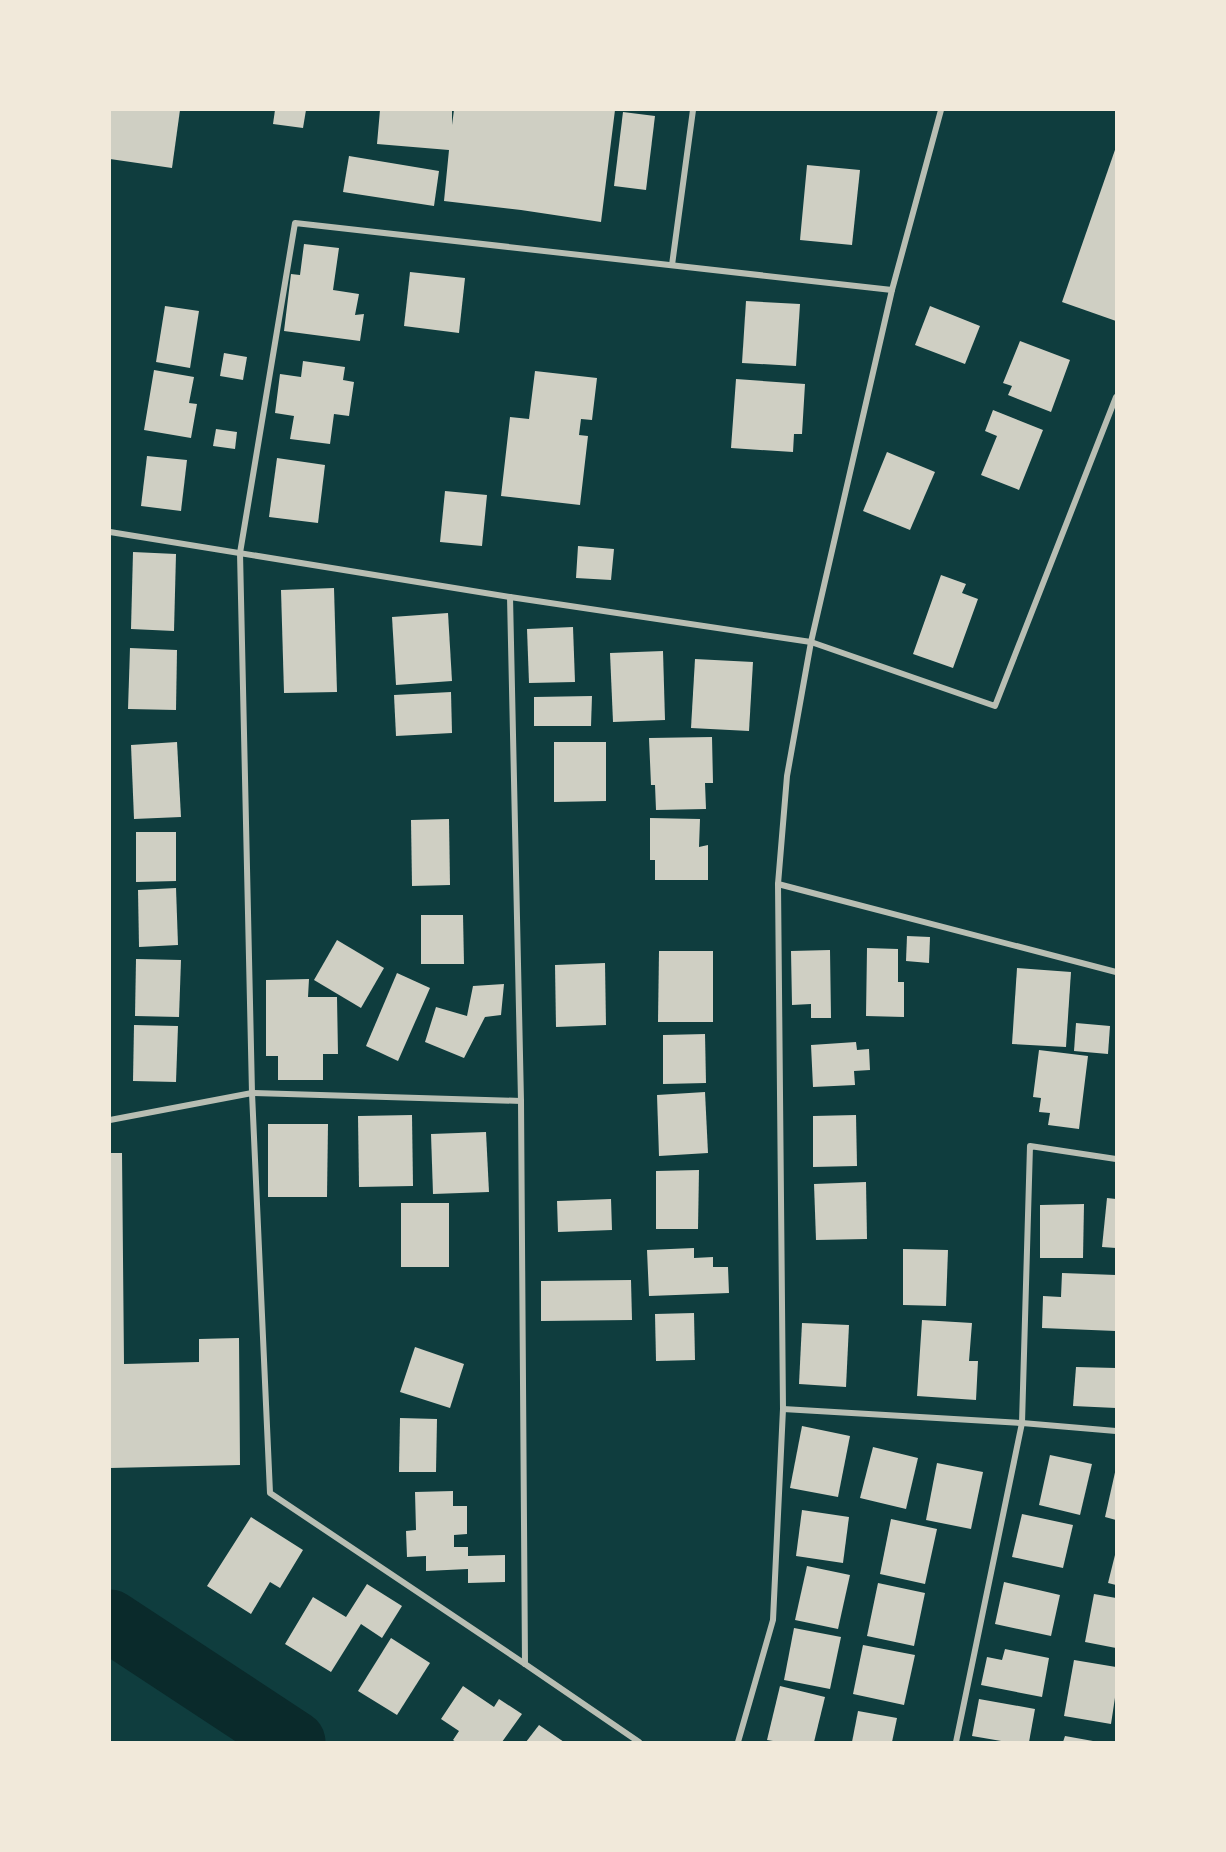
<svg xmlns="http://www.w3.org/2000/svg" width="1226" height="1852" font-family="Poppins,sans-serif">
<rect width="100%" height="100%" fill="#0f3d3e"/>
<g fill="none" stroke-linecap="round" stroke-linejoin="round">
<polyline stroke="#0a2a2b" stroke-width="63" points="110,1621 294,1742"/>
</g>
<g fill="#cfcfc3">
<polygon points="110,110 180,110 172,168 110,159"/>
<polygon points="275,110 306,110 303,128 273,124"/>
<polygon points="380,110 452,110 452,125 454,110 615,110 601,222 521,210 444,201 449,150 377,144"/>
<polygon points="623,112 655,116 646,190 614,186"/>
<polygon points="1116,147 1116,321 1062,302"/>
<polygon points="349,156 439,171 434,206 343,192"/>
<polygon points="807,165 860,170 852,245 800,240"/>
<polygon points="304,244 339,248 333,290 359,294 355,315 364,314 360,341 284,331 291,274 300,275"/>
<polygon points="410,272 465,278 459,333 404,326"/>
<polygon points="746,301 800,304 796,366 742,363"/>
<polygon points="165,306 199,311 190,368 156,362"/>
<polygon points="930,306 980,326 965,364 915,345"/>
<polygon points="1020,341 1070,360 1051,412 1008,395 1012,386 1003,383"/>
<polygon points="224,353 247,357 243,380 220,376"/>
<polygon points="303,361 345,367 343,380 354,382 349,416 334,414 330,444 290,439 294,416 275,413 280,374 301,377"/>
<polygon points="154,370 194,377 189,403 197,404 191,438 144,430"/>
<polygon points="535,371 597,378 592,420 581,419 579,435 588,436 580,505 501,496 510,417 529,419"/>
<polygon points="736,379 805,384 802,434 794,434 793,452 731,448"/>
<polygon points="993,410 1043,430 1019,490 981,475 997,436 985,431"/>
<polygon points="216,429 237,432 235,449 213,446"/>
<polygon points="887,452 935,472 910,530 863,511"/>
<polygon points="147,456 187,460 181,511 141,506"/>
<polygon points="277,458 325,465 318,523 269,517"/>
<polygon points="445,491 487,495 482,546 440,542"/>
<polygon points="578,546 614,549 611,580 576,578"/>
<polygon points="133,552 176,554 174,631 131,629"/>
<polygon points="941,575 966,584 962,593 978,599 953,668 913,654"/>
<polygon points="334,588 337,692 284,693 281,590"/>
<polygon points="448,613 452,681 396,685 392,617"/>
<polygon points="573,627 575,682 529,683 527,629"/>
<polygon points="130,648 177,650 176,710 128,709"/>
<polygon points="663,651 665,720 613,722 610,653"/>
<polygon points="695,659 753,662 749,731 691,728"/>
<polygon points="451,692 452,733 396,736 394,695"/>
<polygon points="592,696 591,726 534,726 534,697"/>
<polygon points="712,737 713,783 705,783 706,809 656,810 655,785 651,785 649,738"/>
<polygon points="177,742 181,817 134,819 131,745"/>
<polygon points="554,742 606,742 606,801 554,802"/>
<polygon points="650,818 700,819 699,847 708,845 708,880 655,880 655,860 650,860"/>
<polygon points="449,819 450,885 412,886 411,820"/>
<polygon points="136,832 176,832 176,881 136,882"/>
<polygon points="176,888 178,945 139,947 138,890"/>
<polygon points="421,915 463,915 464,964 421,964"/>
<polygon points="907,936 930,937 929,963 906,961"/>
<polygon points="337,940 384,968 361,1008 314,980"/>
<polygon points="867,948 898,949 898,982 904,982 904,1017 866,1016"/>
<polygon points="830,950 831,1018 811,1018 811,1004 792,1005 791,951"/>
<polygon points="659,951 713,951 713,1022 658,1022"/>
<polygon points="136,959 181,960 179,1017 135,1016"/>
<polygon points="605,963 606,1025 556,1027 555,965"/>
<polygon points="1017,968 1071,972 1066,1047 1012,1044"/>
<polygon points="397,973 430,988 398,1061 366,1046"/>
<polygon points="309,979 308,997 337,997 338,1054 323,1054 323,1080 278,1080 278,1056 266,1056 266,980"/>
<polygon points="504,984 501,1015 485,1017 464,1058 425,1042 436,1007 467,1016 473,986"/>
<polygon points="1076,1023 1110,1026 1108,1054 1074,1051"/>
<polygon points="134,1025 178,1026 176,1082 133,1081"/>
<polygon points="705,1034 706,1083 663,1084 663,1035"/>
<polygon points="856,1042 857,1050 869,1049 870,1070 854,1071 855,1085 813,1087 811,1045"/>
<polygon points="1039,1050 1088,1056 1079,1129 1048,1125 1050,1113 1039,1112 1041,1098 1033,1097"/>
<polygon points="705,1092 708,1153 659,1156 657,1095"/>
<polygon points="412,1115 413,1186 359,1187 358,1116"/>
<polygon points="856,1115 857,1166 813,1167 813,1116"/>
<polygon points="268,1124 328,1124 327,1197 268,1197"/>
<polygon points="486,1132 489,1192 433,1194 431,1134"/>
<polygon points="110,1153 122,1153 124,1364 199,1362 199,1339 239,1338 240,1465 110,1468"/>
<polygon points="699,1170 698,1229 656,1229 656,1171"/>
<polygon points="866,1182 867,1239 816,1240 814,1184"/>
<polygon points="1107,1198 1116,1199 1116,1248 1102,1247"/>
<polygon points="611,1199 612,1230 558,1232 557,1201"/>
<rect x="401" y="1203" width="48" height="64"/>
<polygon points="1084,1204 1083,1258 1040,1258 1040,1205"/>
<polygon points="694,1248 694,1258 713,1257 713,1267 728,1267 729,1293 649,1296 647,1250"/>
<polygon points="903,1249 948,1250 946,1306 903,1305"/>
<polygon points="1062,1273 1116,1275 1116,1331 1042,1328 1043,1296 1061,1297"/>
<polygon points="631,1280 632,1320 541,1321 541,1281"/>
<polygon points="694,1313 695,1360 656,1361 655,1314"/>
<polygon points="922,1320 972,1323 969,1361 978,1361 976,1400 917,1396"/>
<polygon points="802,1323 849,1325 846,1387 799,1384"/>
<polygon points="415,1347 464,1364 450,1408 400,1392"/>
<polygon points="1076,1367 1116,1368 1116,1408 1073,1406"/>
<polygon points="400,1418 437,1419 436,1472 399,1472"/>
<polygon points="802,1426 850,1436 838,1497 790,1488"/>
<polygon points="873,1447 918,1458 906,1509 860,1498"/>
<polygon points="1050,1455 1092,1464 1080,1515 1039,1505"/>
<polygon points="937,1463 983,1472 971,1529 926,1520"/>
<polygon points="1116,1468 1116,1520 1105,1517"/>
<polygon points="453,1491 453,1506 467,1506 467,1534 454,1535 454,1547 468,1547 468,1556 505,1555 505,1582 468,1583 468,1569 426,1571 426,1556 407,1557 406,1531 416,1530 415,1492"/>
<polygon points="802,1510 849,1517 843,1563 796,1556"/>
<polygon points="1022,1514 1073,1525 1063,1568 1012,1557"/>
<polygon points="251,1517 303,1550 280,1588 270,1582 251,1614 207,1586"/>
<polygon points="891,1519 937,1529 925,1584 880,1574"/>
<polygon points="1116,1551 1116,1585 1108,1583"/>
<polygon points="807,1566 850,1575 838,1629 795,1620"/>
<polygon points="1004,1582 1060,1595 1051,1636 995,1624"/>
<polygon points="878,1583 925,1593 914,1646 867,1636"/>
<polygon points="367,1584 402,1606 382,1638 361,1624 331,1672 285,1644 313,1597 346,1617"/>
<polygon points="1094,1594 1116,1598 1116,1648 1085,1642"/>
<polygon points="794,1628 841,1637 830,1689 784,1680"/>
<polygon points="391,1638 430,1663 397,1715 358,1691"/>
<polygon points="863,1645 915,1655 904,1705 853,1694"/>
<polygon points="1005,1649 1049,1658 1042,1697 981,1685 987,1657 1002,1660"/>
<polygon points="1074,1660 1116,1667 1116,1691 1111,1724 1064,1716"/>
<polygon points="463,1686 494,1707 499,1699 522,1714 502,1742 456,1742 453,1740 459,1731 441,1719"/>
<polygon points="780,1686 825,1697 814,1742 779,1742 767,1740"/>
<polygon points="979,1699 1035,1709 1029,1742 1007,1742 972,1736"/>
<polygon points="858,1711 897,1718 892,1742 852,1742"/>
<polygon points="539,1725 564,1742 526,1742"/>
<polygon points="1065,1736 1093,1741 1093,1742 1063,1742"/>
</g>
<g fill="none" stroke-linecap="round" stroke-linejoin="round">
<g stroke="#b8beb3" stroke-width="6">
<polyline points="672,265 693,110"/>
<polyline points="110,532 510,597 811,642 995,706 1116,397"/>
<polyline points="510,597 521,1101 525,1664"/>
<polyline points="778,884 1116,972"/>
<polyline points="110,1120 252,1093 521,1101"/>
<polyline points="783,1409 1022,1423 1116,1431"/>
<polyline points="639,1742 525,1664 270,1493 252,1093 240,553 295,223 892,290"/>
<polyline points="738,1742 773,1620 783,1409 778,884 787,776 811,642 892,290 941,110"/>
<polyline points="956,1742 1022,1423 1030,1146 1116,1159"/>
</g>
</g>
<rect width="1226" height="1852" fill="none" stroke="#f1e9da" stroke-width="222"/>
</svg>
